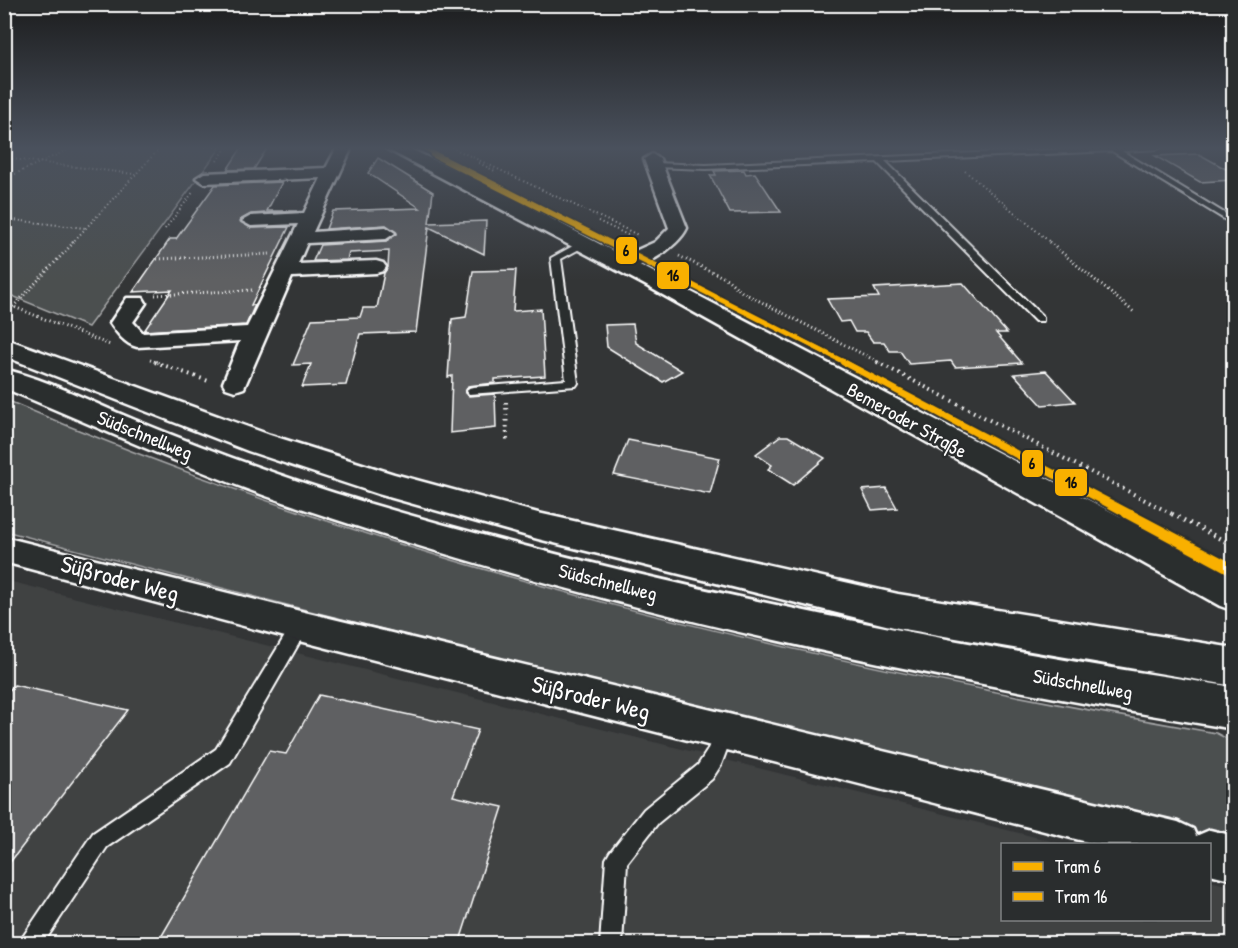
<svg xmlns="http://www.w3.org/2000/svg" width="1238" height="948" font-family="'Patrick Hand',sans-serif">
<rect width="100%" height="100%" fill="#333536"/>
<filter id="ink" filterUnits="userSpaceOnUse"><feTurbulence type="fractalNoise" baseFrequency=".0167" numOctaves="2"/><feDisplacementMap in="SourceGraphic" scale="12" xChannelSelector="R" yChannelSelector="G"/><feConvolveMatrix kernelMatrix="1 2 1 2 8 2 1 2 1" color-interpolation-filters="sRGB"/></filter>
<g filter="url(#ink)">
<polygon fill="#404243" points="4,580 1063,844 1002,844 1002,920 1210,920 1210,881 1233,887 1233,943 5,943"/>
<g fill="#4c4f50" stroke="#a6a7a8" stroke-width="1.5">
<polygon points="5,147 221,147 88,327 5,293"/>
<path d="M4,399C391,566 803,661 1216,733L1233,742V842L306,610L5,531Z"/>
</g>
<g fill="#5f6162" stroke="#fff" stroke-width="1.5">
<polygon points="242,147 268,147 254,169 227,170"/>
<polygon points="1199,154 1233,173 1233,180 1200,182 1155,156"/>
<polygon points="378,158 433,192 429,223 486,221 484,254 429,227 416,332 360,334 346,385 302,387 311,364 293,365 312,319 360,317 363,308 377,308 384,273 388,267 389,251 349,253 347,260 313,261 320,245 386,241 397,234 386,225 326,229 333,211 420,208 368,173"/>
<polygon points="744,170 746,174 755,173 781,212 730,213 710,175 716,175 714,171"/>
<polygon points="282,182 267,211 297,211 251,214 240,220 251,228 289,227 251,305 255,305 246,325 144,331 172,290 133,292 170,239 176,239 215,185"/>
<polygon points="516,270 513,311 541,309 545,376 495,379 495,383 468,386 465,392 469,396 495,394 496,428 450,433 452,376 448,377 452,319 466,317 473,271"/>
<polygon points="963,283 1007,333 996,333 1022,363 955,367 951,361 909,364 900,351 890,351 884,342 873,342 866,332 855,332 849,321 840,322 827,299 879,297 874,288"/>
<polygon points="633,324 636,343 682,371 663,382 607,347 605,325"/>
<polygon points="1046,371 1075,402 1042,405 1014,374"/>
<polygon points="780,436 788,436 825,458 793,485 768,469 772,465 756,454"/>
<polygon points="628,440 720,458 710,494 614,475"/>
<polygon points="886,488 897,508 872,510 862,490"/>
<polygon points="14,685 128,710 4,870 4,696"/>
<polygon points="319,695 478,730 453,796 503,807 459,944 157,944 269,751 286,754"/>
</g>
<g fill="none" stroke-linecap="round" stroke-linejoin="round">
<g stroke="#fff" stroke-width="4">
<g id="service">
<polygon points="1110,147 1161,147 1157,149 1122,151 1234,219 1234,225 1112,151 885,161 1043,317 1043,321 1035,321 877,162 706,169 655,167 651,165 655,163 706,165"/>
<polygon points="582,241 585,242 585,246 561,259 578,383 576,386 469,394 467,391 469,388 473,387 566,380 551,258"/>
<polygon points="300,619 306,621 308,626 306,631 230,763 107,847 43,944 18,944 93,833 216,749 294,621"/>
<polygon points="724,724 731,727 733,733 721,765 712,779 658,823 627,863 622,944 600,944 606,859 610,852 644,809 698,765 707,751 717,727"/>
</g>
</g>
<g stroke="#fff" stroke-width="5">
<g id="minor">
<path d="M337,147H352L313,232L386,227L395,233L386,239L307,243L298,264L376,261L383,263L386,267L383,271L376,273L292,277L244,388L235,391L226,388L223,383L240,341L137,347C125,344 117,333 110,323L127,298H143L146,303L133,322L143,333L247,327L298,224L251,226L242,221L251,216L304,213L321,178L204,183L196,178L204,173L326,168Z"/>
<path d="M652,154L660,159L687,228C678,248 637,274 615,268L612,264L615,260L655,242L669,228L644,159Z"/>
<polygon points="4,537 300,611 1178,822 1193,829 1196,836 1210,830 1234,836 1234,880 1210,874 1210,844 1095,844 300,641 4,562"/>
</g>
</g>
<g stroke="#fff" stroke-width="5">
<polygon id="secondary" points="383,147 406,147 487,185 1234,576 1234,611 1220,606 645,285"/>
</g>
<g stroke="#fff" stroke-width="5">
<g id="trunk">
<polygon points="4,338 270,435 394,474 538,513 898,594 1234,648 1234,686 898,628 538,539 378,494 248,451 4,356"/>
<path d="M4,369C49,380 93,403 135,420C211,451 286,479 364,502C648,585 941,643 1234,687V729C909,676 576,604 266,496C177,464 91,424 4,388Z"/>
</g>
</g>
<g stroke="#fff" stroke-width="2" stroke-dasharray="1 3" stroke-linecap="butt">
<polyline points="451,147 638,235"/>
<polyline points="4,158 134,174"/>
<polyline points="217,161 227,147"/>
<polyline points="479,163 495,171"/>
<polyline points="965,171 1051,243"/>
<polyline points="4,179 74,147"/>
<polyline points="4,219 85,228"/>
<polyline points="598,221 632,237"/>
<polyline points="165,229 194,191"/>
<polyline points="72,243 161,147"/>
</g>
<g stroke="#fff" stroke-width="3" stroke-dasharray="1 3" stroke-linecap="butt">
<polyline points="1049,242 1135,313"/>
<polyline points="679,256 727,279 742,292 880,363"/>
<polyline points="157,259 270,254"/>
<polyline points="155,295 252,290"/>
<polyline points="4,303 110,345"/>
<polyline points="13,307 74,242"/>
<polyline points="150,360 159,363"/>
</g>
<g stroke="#fff" stroke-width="4" stroke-dasharray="1.5 4.5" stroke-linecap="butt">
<polyline points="155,362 211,382"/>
<polyline points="877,362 1174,515"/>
<polyline points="506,402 507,440"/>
</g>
<polyline stroke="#fff" stroke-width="4.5" stroke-dasharray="1.5 5" stroke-linecap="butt" points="1172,514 1234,546"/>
<use href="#service" fill="#2a2d2e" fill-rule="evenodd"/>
<use href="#minor" fill="#2a2d2e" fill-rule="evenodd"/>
<use href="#secondary" fill="#2a2d2e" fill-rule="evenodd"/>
<use href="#trunk" fill="#2a2d2e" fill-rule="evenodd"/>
<g stroke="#2a2d2e" stroke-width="7">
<polyline id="tram-1-far3" points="422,147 612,243"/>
</g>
<g stroke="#2a2d2e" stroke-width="8">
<polyline id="tram-1-far2" points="609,242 846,363"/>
</g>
<g stroke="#2a2d2e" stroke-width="10">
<polyline id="tram-1-far1" points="843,362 1128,515"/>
</g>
<g stroke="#2a2d2e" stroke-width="12">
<polyline id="tram-1" points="1126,514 1234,572"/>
</g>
<g stroke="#2a2d2e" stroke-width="7">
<polyline id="tram-2-far3" points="432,155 608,243"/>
</g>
<g stroke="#2a2d2e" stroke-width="8">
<polyline id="tram-2-far2" points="605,242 846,363"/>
</g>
<g stroke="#2a2d2e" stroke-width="10">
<polyline id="tram-2-far1" points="843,362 1134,515"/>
</g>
<g stroke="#2a2d2e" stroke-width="12">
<polyline id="tram-2" points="1131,514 1230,566"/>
</g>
<use href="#tram-1-far3" stroke="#f9b000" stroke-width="4"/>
<use href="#tram-1-far2" stroke="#f9b000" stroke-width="4.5"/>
<use href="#tram-1-far1" stroke="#f9b000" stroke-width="6"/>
<use href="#tram-1" stroke="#f9b000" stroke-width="8"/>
<use href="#tram-2-far3" stroke="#f9b000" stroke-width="4"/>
<use href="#tram-2-far2" stroke="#f9b000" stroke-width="4.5"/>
<use href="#tram-2-far1" stroke="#f9b000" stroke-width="6"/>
<use href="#tram-2" stroke="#f9b000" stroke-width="8"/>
</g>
</g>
<linearGradient id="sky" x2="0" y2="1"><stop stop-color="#1c1d1e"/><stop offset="0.53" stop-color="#4a515d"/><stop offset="1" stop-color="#4a515d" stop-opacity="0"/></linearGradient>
<rect width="1238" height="280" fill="url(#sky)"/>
<g text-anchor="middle" stroke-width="5" stroke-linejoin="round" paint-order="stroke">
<g font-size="20" fill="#fff" stroke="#2a2d2e">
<text transform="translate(907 420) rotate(29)" y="7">Bemeroder Straße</text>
<text transform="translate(145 435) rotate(22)" y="7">Südschnellweg</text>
<text transform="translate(608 582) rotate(14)" y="7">Südschnellweg</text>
<text transform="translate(1083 684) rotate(10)" y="7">Südschnellweg</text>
</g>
<g font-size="24" fill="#fff" stroke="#2a2d2e">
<text transform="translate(120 579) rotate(15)" y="8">Süßroder Weg</text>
<text transform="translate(591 698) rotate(14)" y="8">Süßroder Weg</text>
</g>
</g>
<g stroke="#2a2d2e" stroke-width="2">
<rect x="615" y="236" width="23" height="29" rx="6" fill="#f9b000"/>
<rect x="656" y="261" width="34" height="29" rx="6" fill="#f9b000"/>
<rect x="1021" y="449" width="23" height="29" rx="6" fill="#f9b000"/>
<rect x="1054" y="468" width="34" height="29" rx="6" fill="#f9b000"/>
</g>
<g font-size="16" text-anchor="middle" font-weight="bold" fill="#111">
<text x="626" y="256">6</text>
<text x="673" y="281">16</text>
<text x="1032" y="469">6</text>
<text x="1071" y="488">16</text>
</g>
<rect width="1238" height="948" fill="none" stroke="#2a2d2e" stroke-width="24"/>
<rect x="12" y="12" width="1214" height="924" fill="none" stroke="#fff" stroke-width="2" filter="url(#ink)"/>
<rect x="1001" y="843" width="210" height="78" fill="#2a2d2e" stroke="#7f8182" stroke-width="1.5"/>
<rect x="1013" y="862" width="30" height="9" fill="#f9b000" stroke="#7f8182" stroke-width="1.5"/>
<text x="1055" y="873" font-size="18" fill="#ffffff">Tram 6</text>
<rect x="1013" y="892" width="30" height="9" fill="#f9b000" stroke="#7f8182" stroke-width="1.5"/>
<text x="1055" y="903" font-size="18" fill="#ffffff">Tram 16</text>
</svg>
